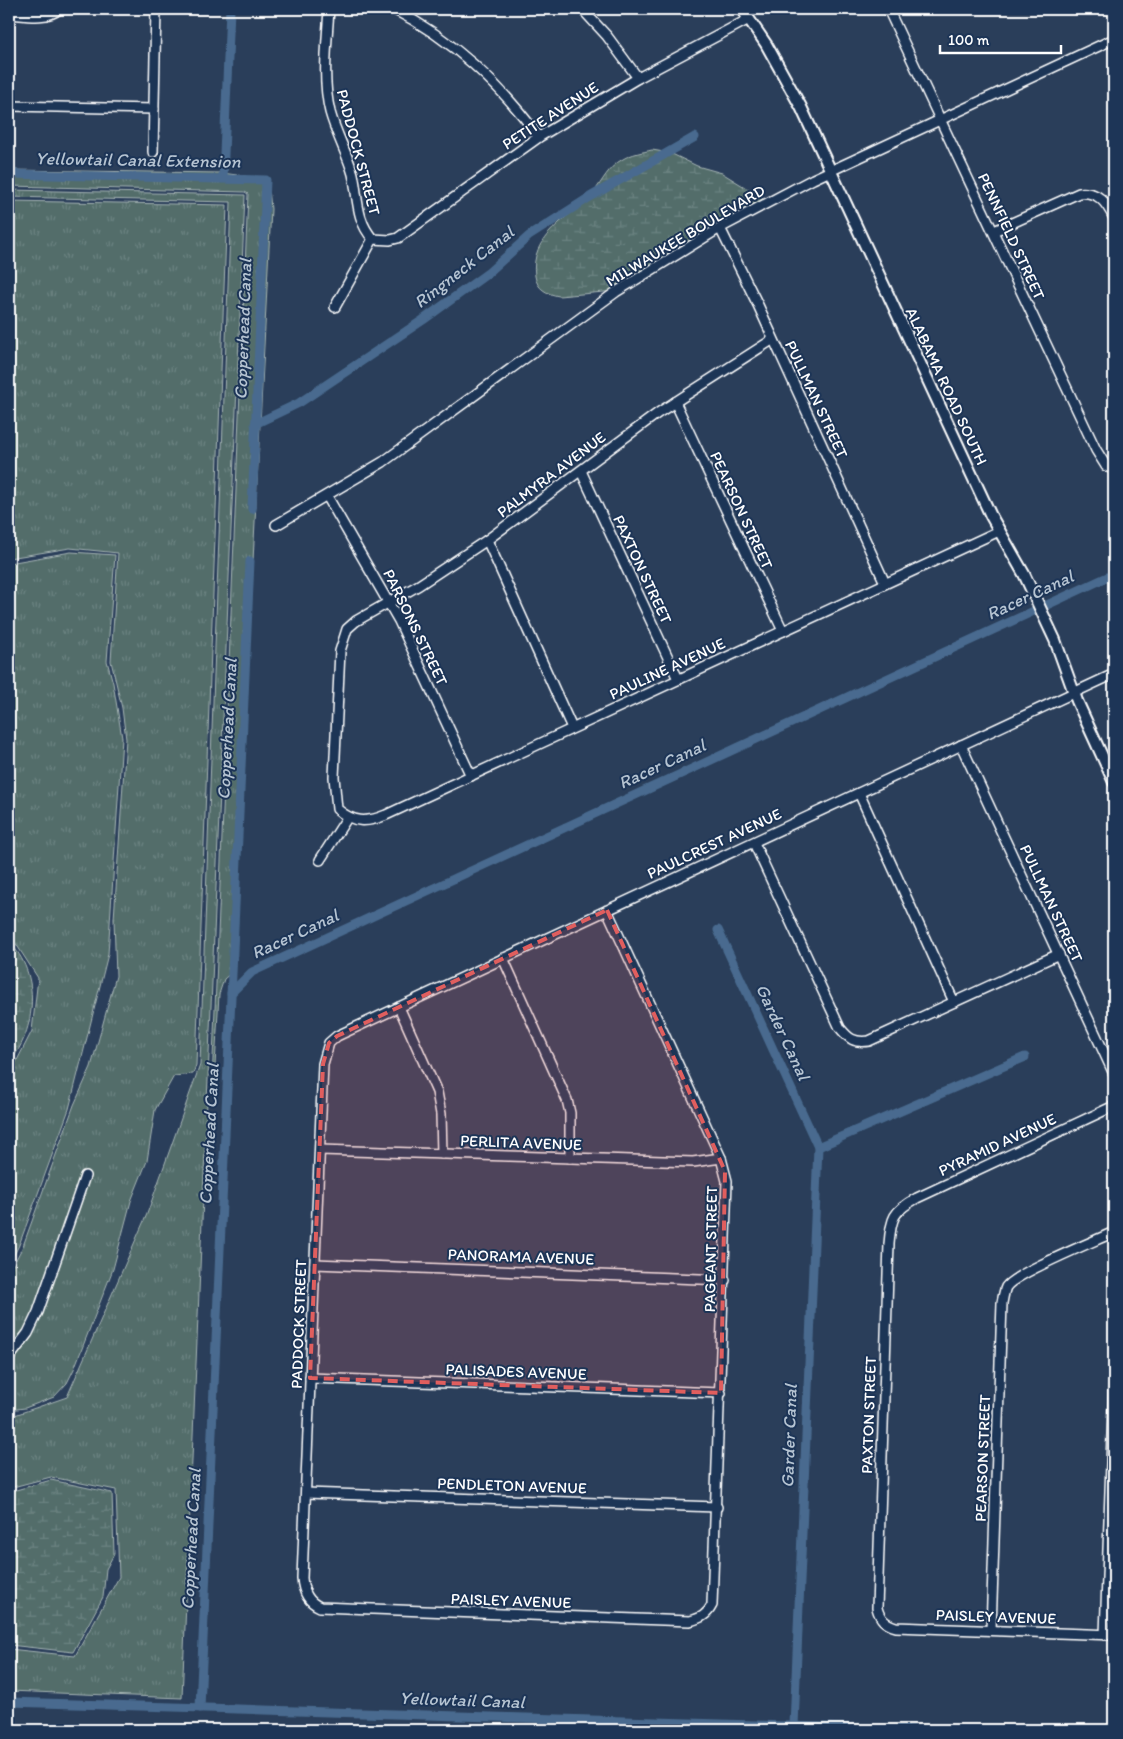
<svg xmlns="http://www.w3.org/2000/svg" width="1123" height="1739" font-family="Itim,sans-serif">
<defs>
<pattern id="grass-tufts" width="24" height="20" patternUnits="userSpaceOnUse" patternTransform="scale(1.25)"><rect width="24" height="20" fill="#526d6b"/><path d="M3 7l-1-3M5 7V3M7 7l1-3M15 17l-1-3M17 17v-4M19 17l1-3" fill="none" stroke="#6c8381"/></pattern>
<pattern id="wetland-marsh" width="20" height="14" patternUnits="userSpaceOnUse" patternTransform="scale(1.25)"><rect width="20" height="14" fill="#526d6b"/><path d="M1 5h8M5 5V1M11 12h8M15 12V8" fill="none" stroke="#6c8381"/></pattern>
</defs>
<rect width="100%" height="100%" fill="#2a3e5a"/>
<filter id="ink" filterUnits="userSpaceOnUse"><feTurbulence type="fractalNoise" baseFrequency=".02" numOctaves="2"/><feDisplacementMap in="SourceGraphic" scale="10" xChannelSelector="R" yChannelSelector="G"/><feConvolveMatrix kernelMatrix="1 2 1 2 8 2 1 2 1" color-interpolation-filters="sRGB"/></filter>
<g filter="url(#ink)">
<g fill="url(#grass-tufts)" stroke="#a8b6b5">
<polygon points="9,170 222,173 259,178 269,188 271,209 232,972 224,979 219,994 214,1084 212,1083 248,194 245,192 9,186"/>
<polygon points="9,190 245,195 182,1698 9,1691 9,1649 75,1656 119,1577 116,1490 51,1477 9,1488 9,1417 67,1397 147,1214 200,1065 231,202 9,197"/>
<polygon points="9,201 227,205 196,1065 193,1074 174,1076 155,1110 147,1161 131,1201 113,1269 74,1369 67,1383 54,1397 25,1408 9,1410 9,1273 23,1246 74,1105 91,1067 116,976 114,919 126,739 122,708 111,661 118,553 70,548 9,558"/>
<polygon points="71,552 115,555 107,661 113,683 122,738 108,954 69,1109 19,1245 9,1265 9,1076 32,1031 38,978 9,933 9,563"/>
</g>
<g fill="url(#wetland-marsh)" stroke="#a8b6b5">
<path d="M652,150L670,153L697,166L722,173L761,197L765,203L615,291L559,296C547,294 537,289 535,276C529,235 569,219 593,193C603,181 608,167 623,159C631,154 643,152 652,150Z"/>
<path d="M9,942C41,973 37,1030 9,1063Z"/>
<polygon points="51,1480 112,1493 114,1554 106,1569 103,1597 73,1652 9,1645 9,1492"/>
</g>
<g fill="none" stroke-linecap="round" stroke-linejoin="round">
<g stroke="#496b8f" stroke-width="9">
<polyline points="9,174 266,180 252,509"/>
<polyline points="223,178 230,9"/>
<polyline points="255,424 299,403 423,320 488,273 529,236 590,197 695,137"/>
<polyline points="718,930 818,1147 794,1726"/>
<polyline points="231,993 252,972 1114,574"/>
<polyline points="818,1147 1025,1057"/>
<polyline points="9,1702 914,1730"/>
<polyline points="200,1708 250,561"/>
</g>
<g stroke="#fff" stroke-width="12">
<g id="minor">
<path d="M329,9C327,43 322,79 330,112C336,134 347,153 353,174C358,197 356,221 373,239"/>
<path d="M393,9C451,38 501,85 539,137"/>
<polyline points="582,9 607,36 638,78"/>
<polyline points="888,9 1096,450 1106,466 1114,470"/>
<path d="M9,14C24,15 47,20 59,9"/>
<polyline points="9,106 154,109"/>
<polyline points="153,152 156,9"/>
<polyline points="720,228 758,305 885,583"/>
<path d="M994,231L1079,193C1098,191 1106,202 1114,218"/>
<polyline points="373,239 390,240 398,238 539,137 638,78 749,19"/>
<polyline points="335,307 373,239"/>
<path d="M772,340L658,413L487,540L419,585L356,621L347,629L340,651L334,777L337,809C353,823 367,823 386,815L999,531"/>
<polyline points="675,402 783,631"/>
<polyline points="581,471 678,679"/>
<polyline points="327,496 399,621 471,776"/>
<polyline points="276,525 383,462 616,292 720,228 813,179 1114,39"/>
<polyline points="487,540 572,728"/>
<polyline points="961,745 1114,1074"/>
<polyline points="859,793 954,1002"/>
<path d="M754,843L840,1028C849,1039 854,1043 869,1041L1059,954"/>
<polyline points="320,860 347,818"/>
<path d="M607,910L721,1158L727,1181L712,1605C707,1615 701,1618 690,1621L320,1607C308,1602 303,1591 302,1578L323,1064L329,1043L337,1036L1114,674"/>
<polyline points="503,958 567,1100 570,1113 570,1158"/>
<polyline points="399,1007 437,1092 441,1114 442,1154"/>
<path d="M1114,1106L917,1198C893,1211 891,1218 889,1244L877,1608C880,1619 885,1624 896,1627L1114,1635"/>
<polyline points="320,1150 693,1162 721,1158"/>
<polyline points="315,1264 725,1280"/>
<polyline points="9,1358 28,1333 38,1312 85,1176"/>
<polyline points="310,1378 721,1393"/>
<polyline points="306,1493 717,1507"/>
<path d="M991,1630L1002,1303C1003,1298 1004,1291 1006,1287C1015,1273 1095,1241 1114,1232"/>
<polyline points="1105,1635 1114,1377"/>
</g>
</g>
<g stroke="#fff" stroke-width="14">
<polyline id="tertiary" points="742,9 766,44 801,107 991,516 1024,574 1055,640 1077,701 1114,782"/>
</g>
<use href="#minor" stroke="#1d3557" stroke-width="9"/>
<use href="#tertiary" stroke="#1d3557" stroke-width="10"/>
</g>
</g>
<path fill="#e05e5e" fill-opacity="0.2" stroke="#e05e5e" stroke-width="4" stroke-dasharray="10 6" stroke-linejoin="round" d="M607,910L725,1171L721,1393L310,1378L323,1064L329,1043L337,1036Z"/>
<g text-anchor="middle" stroke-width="4" stroke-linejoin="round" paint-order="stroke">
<g font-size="16" fill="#fff" stroke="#1d3557">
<text transform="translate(550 115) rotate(-33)" y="6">PETITE AVENUE</text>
<text transform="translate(359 152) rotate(75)" y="6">PADDOCK STREET</text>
<text transform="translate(685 235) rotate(-31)" y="6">MILWAUKEE BOULEVARD</text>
<text transform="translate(1012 236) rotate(65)" y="6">PENNFIELD STREET</text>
<text transform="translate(947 386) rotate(65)" y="6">ALABAMA ROAD SOUTH</text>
<text transform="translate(817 399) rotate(65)" y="6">PULLMAN STREET</text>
<text transform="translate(551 474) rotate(-37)" y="6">PALMYRA AVENUE</text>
<text transform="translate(742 510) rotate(65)" y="6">PEARSON STREET</text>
<text transform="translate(643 569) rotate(65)" y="6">PAXTON STREET</text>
<text transform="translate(416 627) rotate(64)" y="6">PARSONS STREET</text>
<text transform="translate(667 668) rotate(-25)" y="6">PAULINE AVENUE</text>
<text transform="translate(714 843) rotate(-25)" y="6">PAULCREST AVENUE</text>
<text transform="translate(1052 903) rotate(65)" y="6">PULLMAN STREET</text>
<text transform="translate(521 1142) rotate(2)" y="6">PERLITA AVENUE</text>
<text transform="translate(997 1144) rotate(-25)" y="6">PYRAMID AVENUE</text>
<text transform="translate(710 1249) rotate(-89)" y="6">PAGEANT STREET</text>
<text transform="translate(521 1256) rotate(2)" y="6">PANORAMA AVENUE</text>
<text transform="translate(298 1324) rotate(-88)" y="6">PADDOCK STREET</text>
<text transform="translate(516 1371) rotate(2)" y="6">PALISADES AVENUE</text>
<text transform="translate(868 1415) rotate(-88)" y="6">PAXTON STREET</text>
<text transform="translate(982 1458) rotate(-88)" y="6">PEARSON STREET</text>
<text transform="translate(512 1485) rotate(2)" y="6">PENDLETON AVENUE</text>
<text transform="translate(511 1600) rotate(2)" y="6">PAISLEY AVENUE</text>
<text transform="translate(996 1616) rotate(2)" y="6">PAISLEY AVENUE</text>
</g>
<g font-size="18" font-style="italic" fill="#b6c4d2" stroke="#1d3557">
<text transform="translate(138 160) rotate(1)" y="6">Yellowtail Canal Extension</text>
<text transform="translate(464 267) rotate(-38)" y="6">Ringneck Canal</text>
<text transform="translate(243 329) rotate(-88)" y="6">Copperhead Canal</text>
<text transform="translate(1030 595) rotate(-25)" y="6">Racer Canal</text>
<text transform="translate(227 729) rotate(-87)" y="6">Copperhead Canal</text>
<text transform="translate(662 764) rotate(-25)" y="6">Racer Canal</text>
<text transform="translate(295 934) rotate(-25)" y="6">Racer Canal</text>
<text transform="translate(783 1032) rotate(65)" y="6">Garder Canal</text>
<text transform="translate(209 1134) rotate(-87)" y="6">Copperhead Canal</text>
<text transform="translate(789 1436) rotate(-88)" y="6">Garder Canal</text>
<text transform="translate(191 1539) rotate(-87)" y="6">Copperhead Canal</text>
<text transform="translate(462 1700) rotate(2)" y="6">Yellowtail Canal</text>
</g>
</g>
<rect width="1123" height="1739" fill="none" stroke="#1d3557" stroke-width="30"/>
<rect x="15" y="15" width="1093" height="1709" fill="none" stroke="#fff" stroke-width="2" filter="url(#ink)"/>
<path d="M940 45v8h121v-8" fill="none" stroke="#ffffff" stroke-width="2.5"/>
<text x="948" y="45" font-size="15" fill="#ffffff" stroke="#1d3557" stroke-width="4" paint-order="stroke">100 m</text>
</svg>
